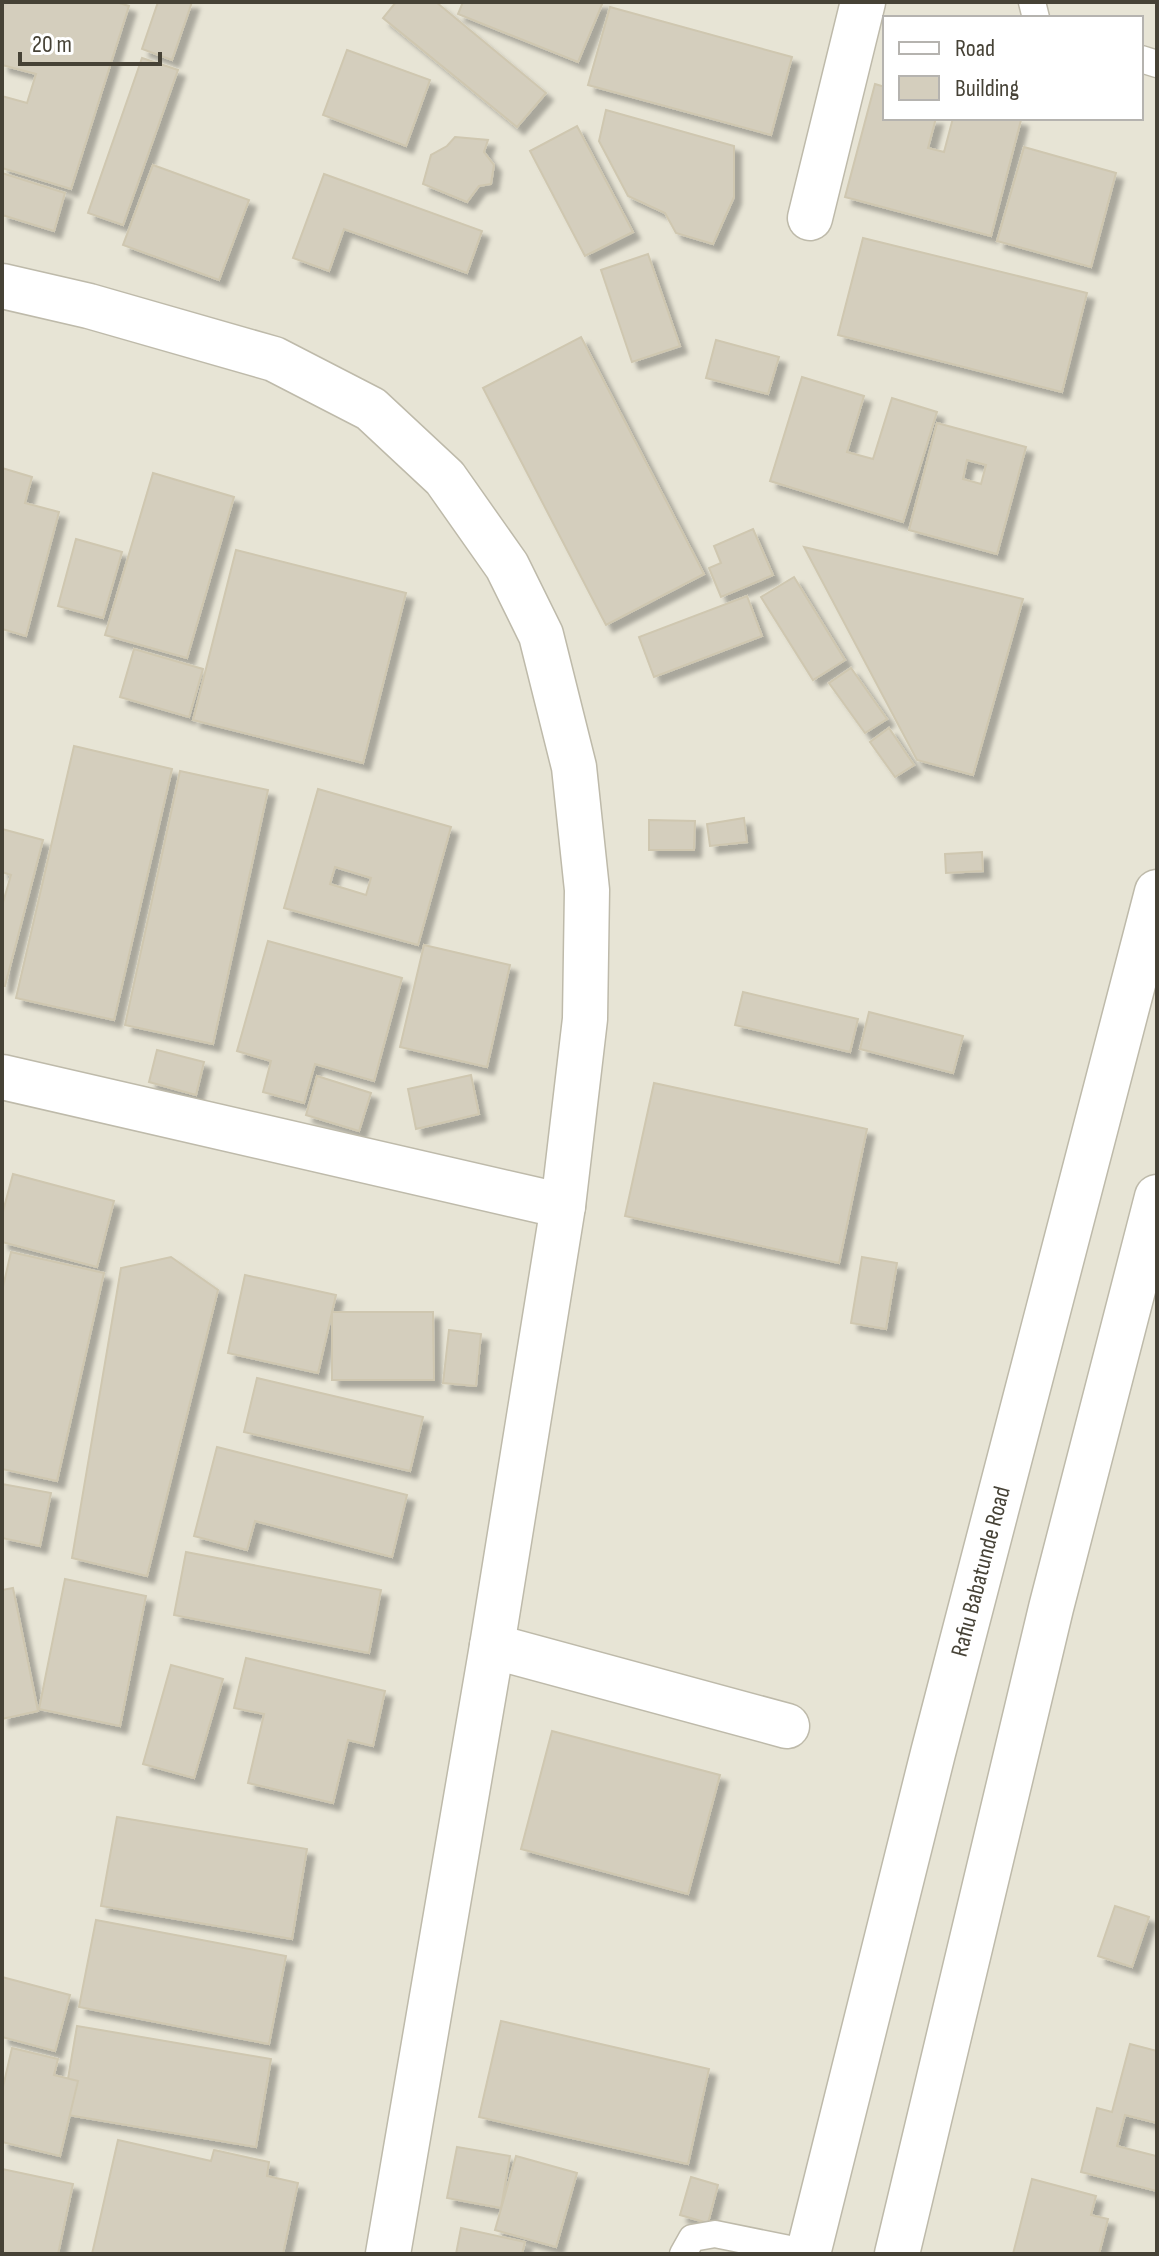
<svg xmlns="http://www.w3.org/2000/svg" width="1159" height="2256" font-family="'Sofia Sans Condensed',sans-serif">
<defs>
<filter id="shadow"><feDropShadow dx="7" dy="7" stdDeviation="2" flood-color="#0004"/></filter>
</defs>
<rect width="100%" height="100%" fill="#f3f1e7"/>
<path fill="#e7e4d5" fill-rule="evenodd" d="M2,2H1157V2254H2ZM885,18H1141V118H885Z"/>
<g fill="#d4cebd" stroke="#cfc7b0" stroke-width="2" fill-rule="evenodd" filter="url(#shadow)">
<polygon points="2,2 116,2 129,6 71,189 2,168 2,96 27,103 36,74 2,65"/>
<polygon points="158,2 192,2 172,60 142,49"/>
<polygon points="396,2 436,2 546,93 517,127 383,18"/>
<polygon points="463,2 603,2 578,62 458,14"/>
<polygon points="610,7 792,57 771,135 588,85"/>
<polygon points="347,50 430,80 406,146 323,115"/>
<polygon points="142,58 178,70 123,225 88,213"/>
<polygon points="875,84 885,87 885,118 936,118 928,148 944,152 953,118 1012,118 1021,120 991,236 845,197"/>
<polygon points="606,110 734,146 734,197 713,244 676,233 665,213 628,196 599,141"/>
<polygon points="577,126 633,232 585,256 530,151"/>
<polygon points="455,137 488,140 484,152 494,165 491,184 479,186 467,202 423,184 431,155 447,146"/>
<polygon points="1024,147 1116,173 1091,267 997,241"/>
<polygon points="153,165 249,200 219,280 123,245"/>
<polygon points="2,173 65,193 54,231 2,215"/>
<polygon points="324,174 482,231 467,273 344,229 329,271 293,258"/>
<polygon points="863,238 1087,293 1062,392 838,335"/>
<polygon points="648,254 680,346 632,362 601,270"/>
<polygon points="581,337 704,574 606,625 483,388"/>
<polygon points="716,340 779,357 768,394 706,378"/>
<polygon points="802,377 864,396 847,452 873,459 892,398 937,412 903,522 770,481"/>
<path d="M937,423L1026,447L997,554L909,530ZM967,460L986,465L981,484L963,479Z"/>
<polygon points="2,468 32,477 25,503 59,512 26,636 2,629"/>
<polygon points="153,473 234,497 187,658 105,635"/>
<polygon points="753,529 773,575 721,597 709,568 721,563 714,546"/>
<polygon points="76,539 122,552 103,618 58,606"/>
<polygon points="804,547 1023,599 973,775 917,760"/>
<polygon points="236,550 406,593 363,763 193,720"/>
<polygon points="794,577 845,660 813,680 761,597"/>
<polygon points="747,596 762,636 654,677 639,637"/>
<polygon points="134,649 203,669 189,717 120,697"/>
<polygon points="851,668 887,719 865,733 829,683"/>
<polygon points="889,728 914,765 895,777 870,742"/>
<polygon points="74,746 172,769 114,1020 16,998"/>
<polygon points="180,771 268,790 213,1044 125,1025"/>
<path d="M318,789L451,827L418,945L284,908ZM335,867L371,878L366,895L330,884Z"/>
<polygon points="744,818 747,842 710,846 707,824"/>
<polygon points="649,820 695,821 694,850 649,850"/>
<polygon points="2,829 43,840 5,986 2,986 2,906 11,875 2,872"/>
<polygon points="982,852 983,871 946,873 945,854"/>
<polygon points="268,941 402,978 374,1081 315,1064 304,1103 263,1092 271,1061 237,1051"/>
<polygon points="424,945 510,965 487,1067 400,1047"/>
<polygon points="743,992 858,1019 850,1052 735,1025"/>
<polygon points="869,1012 963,1036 953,1073 860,1049"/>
<polygon points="157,1050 204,1062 196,1095 149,1082"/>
<polygon points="471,1075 479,1114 416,1129 408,1089"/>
<polygon points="317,1076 371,1093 359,1131 306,1115"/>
<polygon points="654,1083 867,1129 839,1263 625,1216"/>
<polygon points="13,1174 114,1201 97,1267 2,1242 2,1215"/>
<polygon points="11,1252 104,1273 57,1481 2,1469 2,1291"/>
<polygon points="171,1257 218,1290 147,1576 72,1558 121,1268"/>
<polygon points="862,1257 897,1263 886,1329 851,1323"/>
<polygon points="245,1275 336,1295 318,1373 228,1353"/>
<polygon points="332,1312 433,1312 434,1380 332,1380"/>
<polygon points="449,1330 481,1334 476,1386 443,1383"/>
<polygon points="257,1378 423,1417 410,1471 244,1432"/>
<polygon points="217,1447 407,1495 392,1557 255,1521 247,1550 194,1536"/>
<polygon points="2,1484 51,1493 40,1546 2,1538"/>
<polygon points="186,1552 381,1590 369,1653 174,1615"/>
<polygon points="65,1579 146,1596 120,1726 39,1709"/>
<polygon points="13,1588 38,1711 2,1719 2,1590"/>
<polygon points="246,1658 385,1691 373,1746 348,1740 333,1803 248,1783 264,1714 234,1708"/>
<polygon points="171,1665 223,1679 194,1778 143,1764"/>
<polygon points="552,1731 720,1775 688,1894 521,1849"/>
<polygon points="117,1817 307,1849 292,1939 101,1906"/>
<polygon points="1115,1906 1149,1917 1132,1967 1098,1956"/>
<polygon points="96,1920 286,1956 269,2044 79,2007"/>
<polygon points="2,1977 70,1995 55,2051 2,2037"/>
<polygon points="501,2021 709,2069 688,2164 479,2117"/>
<polygon points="77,2026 271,2059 256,2147 62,2114"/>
<polygon points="1130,2044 1157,2051 1157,2123 1125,2115 1117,2146 1156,2156 1157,2152 1157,2191 1081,2172 1097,2108 1112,2112"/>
<polygon points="12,2048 58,2059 54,2075 78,2081 60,2156 2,2142 2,2091"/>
<polygon points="118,2140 211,2161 214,2150 269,2162 267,2176 298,2183 283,2254 92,2254"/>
<polygon points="457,2147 510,2156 501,2208 447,2198"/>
<polygon points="516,2156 577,2173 556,2247 495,2230"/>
<polygon points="2,2169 73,2184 58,2254 13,2254 2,2252"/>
<polygon points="691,2177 718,2185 708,2223 680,2215"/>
<polygon points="1032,2179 1096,2196 1091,2215 1108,2219 1099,2254 1013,2254"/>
<polygon points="461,2228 525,2242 522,2254 456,2254"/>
</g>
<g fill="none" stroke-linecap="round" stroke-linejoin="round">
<g stroke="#bebaaa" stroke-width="29">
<g id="service">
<polyline points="1032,2 1036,18"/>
<polyline points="1141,59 1157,64"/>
<polyline points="683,2254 692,2238 715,2234 809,2253"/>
</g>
</g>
<g stroke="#bebaaa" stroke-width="47">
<g id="minor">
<polyline points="810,218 863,2"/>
<polyline points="2,286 89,306 274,359 371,409 445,478 507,566 541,635 574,767 587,890 585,1019 563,1206 492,1646 388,2254"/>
<polyline points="2,1077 563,1206"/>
<polyline points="492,1646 787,1726"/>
</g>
</g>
<g stroke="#bebaaa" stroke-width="47">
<g id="tertiary">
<path id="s1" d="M808,2254L933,1753L1157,892"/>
<polyline points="897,2254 1051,1608 1157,1197"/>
</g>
</g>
<use href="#service" stroke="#fff" stroke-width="26"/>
<use href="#minor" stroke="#fff" stroke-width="44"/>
<use href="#tertiary" stroke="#fff" stroke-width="44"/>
</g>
<g text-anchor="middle" stroke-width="8" stroke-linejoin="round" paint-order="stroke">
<g font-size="24" fill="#464236" stroke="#fff">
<text dy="8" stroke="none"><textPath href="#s1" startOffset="704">Rafiu Babatunde Road</textPath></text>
</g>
</g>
<rect width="1159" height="2256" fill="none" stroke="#464236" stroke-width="8"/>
<rect x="883" y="16" width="260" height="104" fill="#ffffff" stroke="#b5b3af" stroke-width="2"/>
<rect x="899" y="42" width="40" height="12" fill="#ffffff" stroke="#b5b3af" stroke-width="2"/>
<text x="955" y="56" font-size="24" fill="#464236">Road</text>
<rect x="899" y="76" width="40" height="24" fill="#d4cebd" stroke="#b5b3af" stroke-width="2"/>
<text x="955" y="96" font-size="24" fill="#464236">Building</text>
<path d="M20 52v12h140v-12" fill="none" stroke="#464236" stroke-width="4"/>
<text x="32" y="52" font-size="24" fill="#464236" stroke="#ffffff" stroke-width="6" paint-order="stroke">20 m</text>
</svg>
